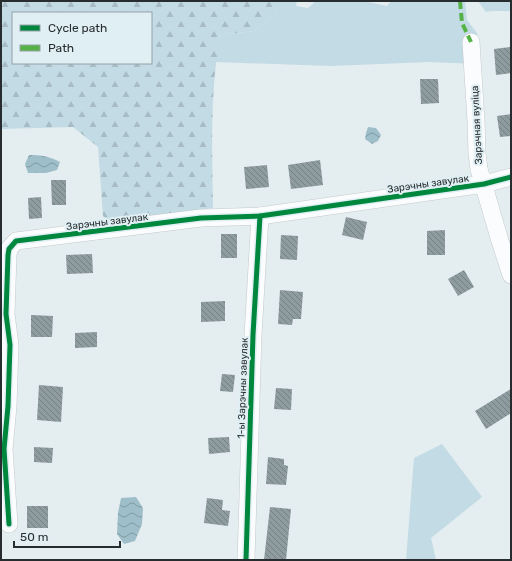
<svg xmlns="http://www.w3.org/2000/svg" width="512" height="561" font-family="Rubik,sans-serif">
<defs>
<pattern id="forest-firs" width="22" height="20" patternUnits="userSpaceOnUse"><rect width="22" height="20" fill="#c2dbe4"/><path d="M5 1l3.5 6h-7zM16 11l3.5 6h-7z" fill="#a7bcc4"/></pattern>
<pattern id="water-waves" width="16" height="10" patternUnits="userSpaceOnUse"><rect width="16" height="10" fill="#9ebec9"/><path d="M0 5q4-4 8 0t8 0" fill="none" stroke="#819ba4"/></pattern>
<pattern id="building-back-hatch" width="6" height="6" patternUnits="userSpaceOnUse"><rect width="6" height="6" fill="#8f9c9f"/><path d="M-1 5l2 2M0 0l6 6M5-1l2 2" fill="none" stroke="#758082"/></pattern>
</defs>
<rect width="100%" height="100%" fill="#e4edf0"/>
<g fill="#c2dbe4">
<polygon points="285,1 297,1 296,6 308,8 316,1 363,1 387,6 391,1 465,1 467,20 477,33 479,64 428,62 331,66 215,62 220,35 254,31 285,8"/>
<path d="M478,1H511V11C502,12 495,10 486,12Z"/>
<polygon points="442,444 482,497 431,538 436,560 406,560 414,458"/>
</g>
<path fill="url(#forest-firs)" fill-rule="evenodd" d="M1,1H285V8L254,31L220,35C210,92 212,150 213,208L110,222L103,216L98,147L73,127L1,129ZM13,13H151V63H13Z"/>
<g fill="url(#water-waves)">
<polygon points="368,127 376,128 381,135 378,141 372,144 365,139 366,133"/>
<path d="M29,155C41,155 49,156 60,162L57,170L46,173H28L25,164Z"/>
<polygon points="136,497 143,508 142,524 135,541 124,544 117,534 118,513 121,498"/>
</g>
<g fill="url(#building-back-hatch)">
<polygon points="511,47 511,73 496,75 494,49"/>
<polygon points="420,79 438,79 439,103 421,104"/>
<polygon points="511,114 511,136 500,137 497,116"/>
<polygon points="320,160 323,185 291,189 288,165"/>
<polygon points="267,165 269,187 246,189 244,167"/>
<polygon points="51,180 66,180 66,205 52,205"/>
<polygon points="41,197 42,218 29,219 28,198"/>
<polygon points="346,217 367,222 363,240 342,235"/>
<polygon points="445,230 445,255 427,255 427,231"/>
<rect x="221" y="234" width="16" height="24"/>
<polygon points="281,235 298,236 297,260 280,259"/>
<polygon points="92,254 93,273 67,274 66,255"/>
<polygon points="464,270 474,287 458,296 448,279"/>
<polygon points="280,290 303,292 301,319 293,319 292,325 278,324"/>
<polygon points="225,301 225,321 201,322 201,302"/>
<polygon points="31,315 53,316 52,337 31,337"/>
<polygon points="97,332 97,347 75,348 75,333"/>
<polygon points="222,374 235,375 233,392 220,391"/>
<polygon points="39,385 63,387 61,422 37,420"/>
<polygon points="276,388 292,389 291,410 274,409"/>
<polygon points="511,389 511,413 486,429 475,411"/>
<polygon points="229,437 230,452 209,454 208,438"/>
<polygon points="34,447 53,448 52,463 34,462"/>
<polygon points="268,457 284,459 284,465 288,466 286,485 266,484"/>
<polygon points="207,498 223,500 222,510 230,511 228,526 204,523"/>
<rect x="27" y="506" width="21" height="22"/>
<polygon points="270,507 291,509 286,560 264,560"/>
</g>
<g fill="none" stroke-linecap="round" stroke-linejoin="round">
<g stroke="#c4cacd" stroke-width="18">
<g id="street">
<polyline points="471,42 476,121 477,153 479,169 500,241 511,275"/>
<polyline points="9,524 4,449 8,406 10,345 6,314 8,255 9,249 16,241 201,218 260,216 484,184 511,177"/>
<polyline points="246,560 253,335 260,216"/>
</g>
</g>
<use href="#street" stroke="#fbfcfd" stroke-width="17"/>
<polyline stroke="#56b246" stroke-width="4" stroke-dasharray="8 4" stroke-linecap="butt" points="460,1 462,23 471,42"/>
<g stroke="#e0eff4" stroke-width="8">
<g id="cycleway">
<polyline points="9,524 4,449 8,406 10,345 6,314 8,255 9,249 16,241 201,218 260,216 484,184 511,177"/>
<polyline points="246,560 253,335 260,216"/>
</g>
</g>
<use href="#cycleway" stroke="#00873e" stroke-width="5"/>
</g>
<g text-anchor="middle" stroke-width="4" stroke-linejoin="round" paint-order="stroke">
<g font-size="10" fill="#272d2f" stroke="#e0eff4">
<text transform="translate(476 125) rotate(-93)" y="4">Зарэчная вуліца</text>
<text transform="translate(428 183) rotate(-8)" y="4">Зарэчны завулак</text>
<text transform="translate(107 221) rotate(-7)" y="4">Зарэчны завулак</text>
<text transform="translate(242 388) rotate(-88)" y="4">1-ы Зарэчны завулак</text>
</g>
</g>
<rect width="512" height="561" fill="none" stroke="#272d2f" stroke-width="4"/>
<rect x="12" y="12" width="140" height="52" fill="#e0eff4" stroke="#96a1a5"/>
<rect x="20" y="25" width="20" height="6" fill="#00873e" stroke="#96a1a5"/>
<text x="48" y="32" font-size="12" fill="#272d2f">Cycle path</text>
<rect x="20" y="45" width="20" height="6" fill="#56b246" stroke="#96a1a5"/>
<text x="48" y="52" font-size="12" fill="#272d2f">Path</text>
<path d="M14 541v6h106v-6" fill="none" stroke="#272d2f" stroke-width="2"/>
<text x="20" y="541" font-size="12" fill="#272d2f" stroke="#e0eff4" stroke-width="3" paint-order="stroke">50 m</text>
</svg>
